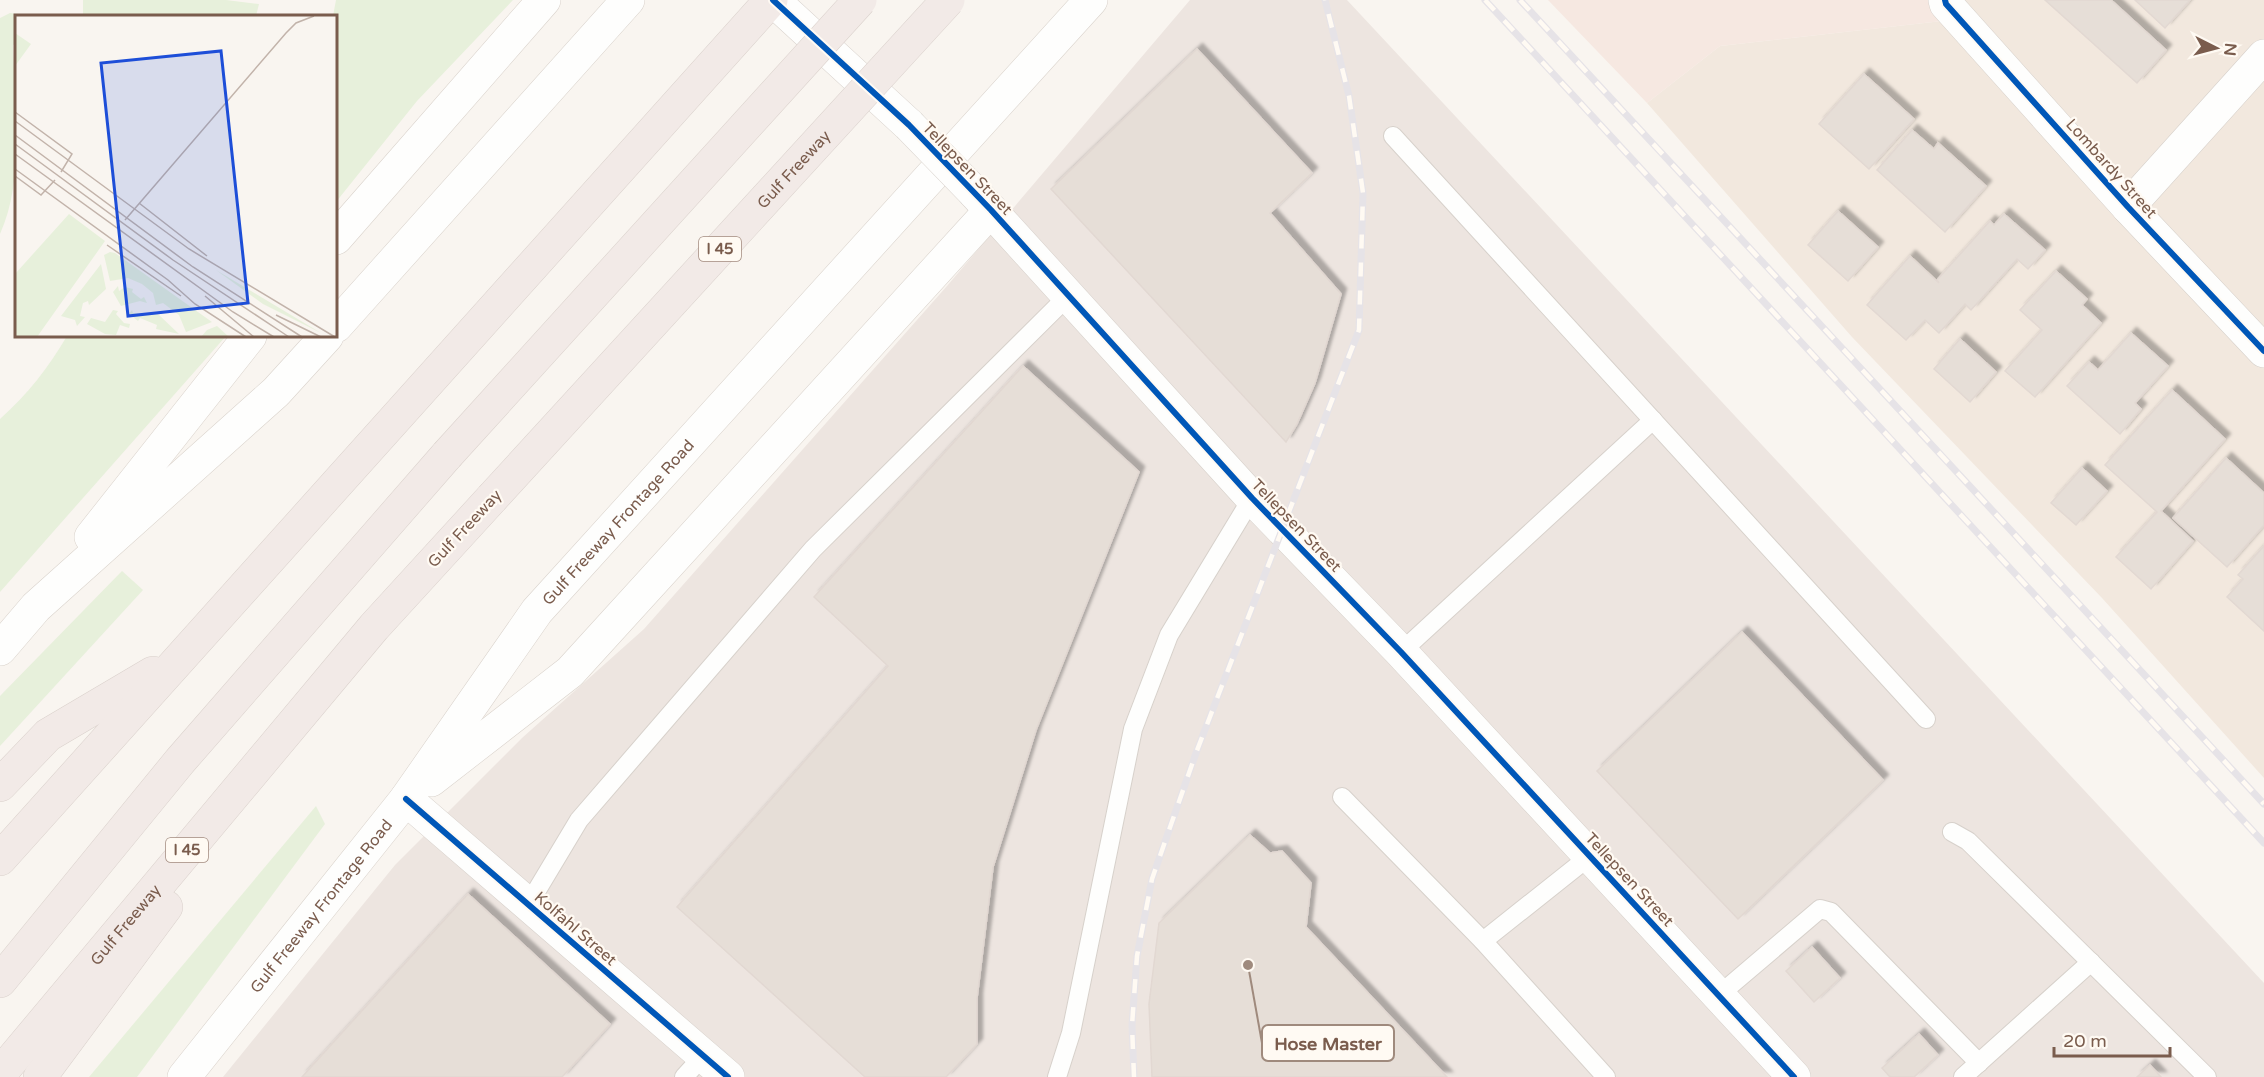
<svg xmlns="http://www.w3.org/2000/svg" width="2264" height="1077" font-family="'Varela Round',sans-serif">
<defs>
<filter id="shadow"><feDropShadow dx="5.5" dy="-5.5" stdDeviation="1.5" flood-color="#0004"/></filter>
</defs>
<rect width="100%" height="100%" fill="#f9f5f0"/>
<polygon fill="#f2e8de" points="1957,0 2264,0 2264,778 2102,598 1852,337 1647,103 1720,46 1942,21"/>
<polygon fill="#f6e8e1" points="1548,0 1932,0 1942,21 1720,46 1647,103"/>
<polygon fill="#ede5e0" points="1190,0 1347,0 2264,983 2264,1077 223,1077 395,865 522,738 644,629 947,286"/>
<g fill="#e7f0db">
<polygon points="83,0 226,0 259,4 256,16 83,16"/>
<polygon points="336,0 513,0 417,101 336,202 336,16 333,16"/>
<path d="M10,13L33,16H16V44L13,45C15,103 25,180 0,234V18Z"/>
<path d="M67,336H226L0,592V419C28,394 48,368 67,336Z"/>
<polygon points="122,571 143,590 0,746 0,696"/>
<polygon points="316,806 325,824 137,1077 89,1077"/>
</g>
<g fill="#e6ded7" stroke="#e2d8d2" stroke-width="1.5" filter="url(#shadow)">
<polygon points="2045,0 2111,0 2166,50 2137,83"/>
<polygon points="2135,0 2190,0 2165,28"/>
<polygon points="1197,49 1312,173 1270,213 1341,294 1315,383 1297,424 1286,442 1051,189"/>
<polygon points="1864,74 1914,119 1869,169 1819,124"/>
<polygon points="1912,130 1934,149 1938,143 1986,186 1945,232 1877,170"/>
<polygon points="1838,211 1878,247 1848,281 1808,245"/>
<polygon points="2004,214 2045,250 2028,269 2017,259 1971,310 1965,304 1939,333 1925,320 1906,340 1867,305 1910,256 1939,283 1937,280 1990,221 1994,225"/>
<polygon points="2056,271 2087,299 2082,305 2101,323 2035,397 2005,371 2042,330 2020,310"/>
<polygon points="2131,333 2168,366 2135,403 2141,409 2120,434 2067,386 2089,362 2098,370"/>
<polygon points="1960,339 1996,372 1970,402 1934,369"/>
<polygon points="1023,366 1139,472 1036,730 993,867 977,998 977,1044 946,1077 865,1077 677,907 888,666 814,597"/>
<polygon points="2172,390 2225,439 2161,511 2193,541 2151,589 2116,557 2157,512 2105,465"/>
<polygon points="2226,458 2264,493 2264,525 2227,567 2173,518"/>
<polygon points="2082,468 2107,491 2076,525 2051,503"/>
<polygon points="2264,546 2264,631 2227,597 2243,579 2238,575"/>
<polygon points="1742,632 1883,780 1738,919 1597,771"/>
<polygon points="1250,835 1270,853 1282,851 1311,883 1306,927 1447,1077 1152,1077 1149,1004 1159,923"/>
<polygon points="468,894 610,1024 562,1077 302,1077"/>
<polygon points="1812,947 1840,978 1814,1002 1786,971"/>
<polygon points="1919,1034 1938,1055 1914,1077 1890,1077 1882,1068"/>
<polygon points="2150,1065 2161,1077 2137,1077"/>
</g>
<g fill="none" stroke-linecap="round" stroke-linejoin="round">
<g stroke="#d7d1cb" stroke-width="20">
<g id="service">
<polyline points="1393,136 1926,719"/>
<polyline points="1401,652 1653,420"/>
<polyline points="1342,797 1483,941 1606,1077"/>
<polyline points="1952,832 1968,841 2207,1077"/>
<polyline points="528,905 579,820 813,549 1068,296"/>
<polyline points="1483,941 1590,856"/>
<polyline points="1719,995 1820,909 1831,912 1979,1063"/>
<polyline points="684,1077 704,1055"/>
<polyline points="1057,1077 1071,1033 1133,729 1169,635 1252,498"/>
<polyline points="1963,1077 2091,962"/>
</g>
</g>
<g stroke="#d7d1cb" stroke-width="34">
<g id="minor">
<polyline points="1945,0 1946,4 2128,207 2264,351"/>
<polyline points="2128,207 2264,56"/>
<polyline points="406,799 728,1077"/>
</g>
</g>
<g stroke="#d7d1cb" stroke-width="34">
<g id="tertiary">
<polyline points="773,0 909,125"/>
<polyline points="974,192 1252,498 1401,652 1794,1077"/>
</g>
</g>
<g stroke="#d9d2cb" stroke-width="34">
<g id="secondary">
<polyline points="336,238 544,0"/>
<polyline points="336,326 628,0"/>
<polyline points="91,537 250,336"/>
<polyline points="0,649 36,607 276,392 327,336"/>
<polyline points="431,780 570,672 991,210"/>
<path id="s1" d="M184,1077L406,799L537,611L1091,0"/>
</g>
</g>
<g stroke="#dad1cc" stroke-width="34">
<g id="motorway">
<polyline points="0,785 48,735 153,673"/>
<polyline points="0,859 771,0"/>
<polyline points="0,981 180,761 447,455"/>
<path id="s2" d="M0,1074L374,627L492,498"/>
<polyline points="40,1077 166,907"/>
</g>
</g>
<use href="#service" stroke="#fefefd" stroke-width="18"/>
<use href="#minor" stroke="#fefefd" stroke-width="33"/>
<use href="#tertiary" stroke="#fefefd" stroke-width="33"/>
<use href="#secondary" stroke="#fefefd" stroke-width="33"/>
<use href="#motorway" stroke="#f2eae7" stroke-width="33"/>
<g stroke="#e6e3e7" stroke-width="7">
<g id="rail">
<polyline points="1485,0 2264,843"/>
<polyline points="1520,0 2264,804"/>
<polyline points="1134,1077 1132,1025 1137,956 1152,879 1196,753 1359,330 1363,193 1349,96 1325,0"/>
</g>
</g>
<use href="#rail" stroke="#fffaf3" stroke-width="4.5" stroke-dasharray="14" stroke-linecap="butt"/>
<g stroke="#d7d1cb" stroke-width="34" stroke-linecap="butt">
<polyline id="tertiary-bridge" points="909,125 974,192"/>
</g>
<g stroke="#dad1cc" stroke-width="34" stroke-linecap="butt">
<g id="motorway-bridge">
<polyline points="447,455 860,0"/>
<path id="s3" d="M492,498L948,0"/>
</g>
</g>
<use href="#tertiary-bridge" stroke="#fefefd" stroke-width="33"/>
<use href="#motorway-bridge" stroke="#f2eae7" stroke-width="33"/>
<g stroke="#fffaf3" stroke-width="10">
<g id="cycleway">
<polyline points="773,0 909,125 991,210 1252,498 1401,652 1794,1077"/>
<polyline points="1945,0 1946,4 2128,207 2264,351"/>
<polyline points="406,799 728,1077"/>
</g>
</g>
<use href="#cycleway" stroke="#0057b8" stroke-width="6"/>
</g>
<g text-anchor="middle" stroke-width="4.5" stroke-linejoin="round" paint-order="stroke">
<g fill="#fffaf3" stroke="#a28b7f" stroke-width="1.5">
<rect x="699" y="237" width="42" height="24" rx="4.5"/>
<rect x="166" y="838" width="42" height="24" rx="4.5"/>
</g>
<g font-size="15" font-weight="bold" fill="#7a5c4d">
<text x="720" y="254">I 45</text>
<text x="187" y="855">I 45</text>
</g>
<g font-size="16" fill="#7a5c4d" stroke="#fffaf3">
<text transform="translate(968 168) rotate(46)" y="6">Tellepsen Street</text>
<text transform="translate(2112 168) rotate(48)" y="6">Lombardy Street</text>
<text dy="6" stroke="none"><textPath href="#s3" startOffset="446">Gulf Freeway</textPath></text>
<text dy="6" stroke="none"><textPath href="#s1" startOffset="705">Gulf Freeway Frontage Road</textPath></text>
<text transform="translate(1297 525) rotate(46)" y="6">Tellepsen Street</text>
<text transform="translate(464 528) rotate(-47)" y="6">Gulf Freeway</text>
<text transform="translate(1630 879) rotate(47)" y="6">Tellepsen Street</text>
<text dy="6" stroke="none"><textPath href="#s1" startOffset="219">Gulf Freeway Frontage Road</textPath></text>
<text dy="6" stroke="none"><textPath href="#s2" startOffset="195">Gulf Freeway</textPath></text>
<text transform="translate(576 928) rotate(41)" y="6">Kolfahl Street</text>
</g>
</g>
<g transform="translate(15 15)">
<rect width="322" height="322" fill="#f9f5f0"/>
<path d="M0,18L16,29L0,51ZM54,199L90,226L22,322H0V259ZM95,237L100,238L197,307L171,317L164,300L148,288L141,290L138,278L127,269L113,263L95,266L89,240ZM86,249L91,274L74,290L73,286L68,288L65,301L70,302L62,311L60,305L46,301ZM201,255L306,318L248,289ZM103,271L104,276L110,272L118,274L117,277L126,284L129,282L132,288L125,286L106,291L98,277ZM98,295L103,296L101,299L109,308L115,309L114,313L105,310L101,320L90,319L72,309L76,303L90,307ZM117,295L118,298L143,299L164,319L141,314L142,310L125,303L123,306L114,299ZM202,311L214,322H186L192,315Z" fill="#e7f0db"/>
<path fill="none" stroke="#c2b3aa" stroke-width="1.5" d="M0,97L57,139L46,157M0,106L174,234L320,322M0,120L178,252L287,322M0,129L158,245L274,322M0,139L218,297L259,322M0,154L153,265L180,289L231,322M0,161L26,180L40,165M124,188L192,241M110,205L271,18L281,8L299,1M92,230L166,281M190,281L239,322M261,300L306,322"/>
<path fill="#1d4ed8" fill-opacity="0.15" stroke="#1d4ed8" stroke-width="3" d="M206,36L233,288L113,301L86,48Z"/>
<rect width="322" height="322" fill="none" stroke="#7a5c4d" stroke-width="3"/>
</g>
<path fill="none" stroke="#9f8a7d" stroke-width="2" d="M1248 965L1262 1043"/>
<circle fill="#9f8a7d" stroke="#fffaf3" stroke-width="2" cx="1248" cy="965" r="6"/>
<rect fill="#fffaf3" stroke="#9f8a7d" stroke-width="2" x="1262" y="1025" width="132" height="36" rx="6"/>
<g font-size="18" text-anchor="middle" font-weight="bold" fill="#7a5c4d">
<text x="1328" y="1050">Hose Master</text>
</g>
<g transform="translate(2216 48) rotate(96)" stroke="#fffaf3" stroke-width="4.5" paint-order="stroke">
<path d="M0-4.5L10 22L0 15L-10 22Z" fill="#7a5c4d"/>
<text y="-9" font-size="16" font-weight="bold" text-anchor="middle" fill="#7a5c4d">N</text>
</g>
<path d="M2054 1047v9h116v-9" fill="none" stroke="#7a5c4d" stroke-width="3"/>
<text x="2063" y="1047" font-size="18" fill="#7a5c4d" stroke="#fffaf3" stroke-width="4.5" paint-order="stroke">20 m</text>
</svg>
